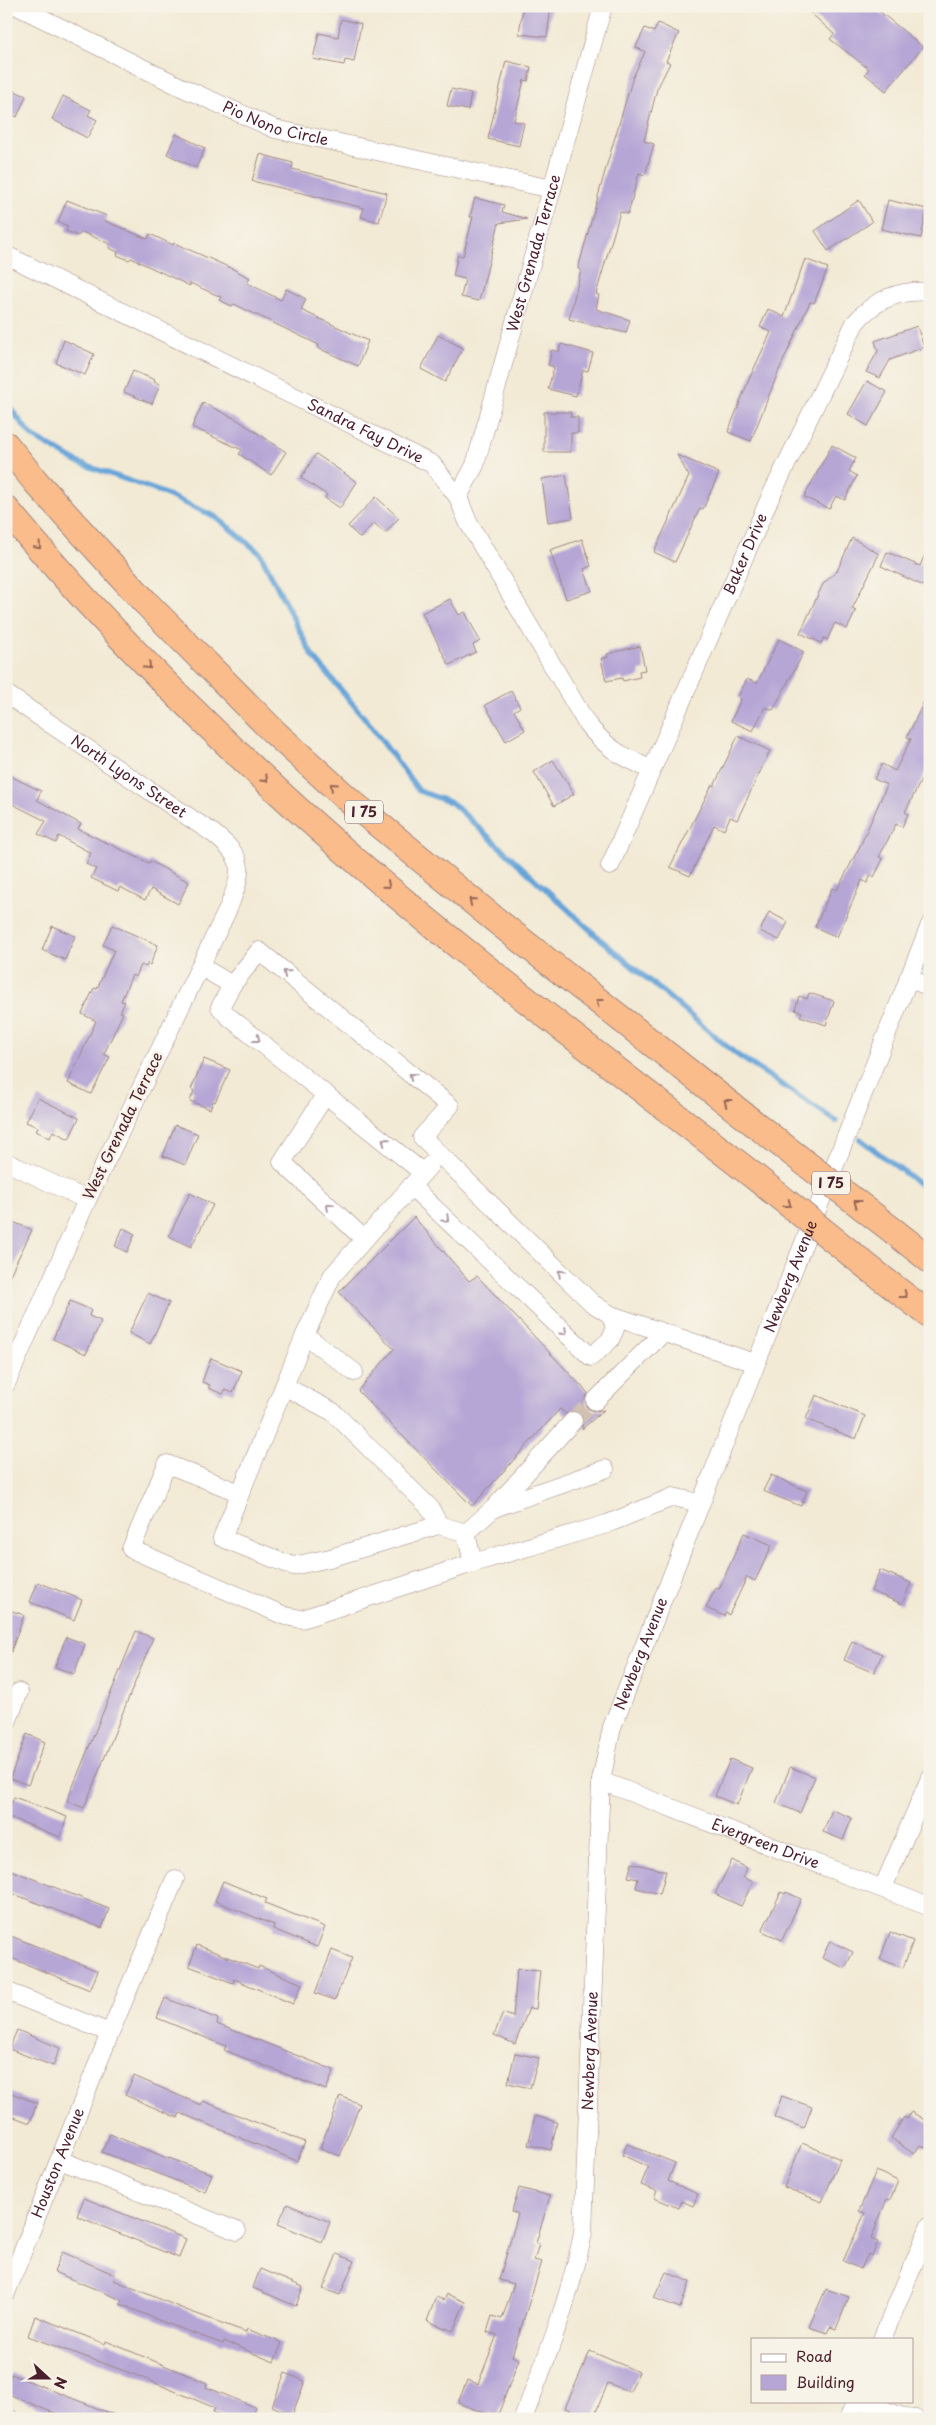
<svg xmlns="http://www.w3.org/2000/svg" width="936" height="2425" font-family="'Playpen Sans',sans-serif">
<rect width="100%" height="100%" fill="#f7f3e8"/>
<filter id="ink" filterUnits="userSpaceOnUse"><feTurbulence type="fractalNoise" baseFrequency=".02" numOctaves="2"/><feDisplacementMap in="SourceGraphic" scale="10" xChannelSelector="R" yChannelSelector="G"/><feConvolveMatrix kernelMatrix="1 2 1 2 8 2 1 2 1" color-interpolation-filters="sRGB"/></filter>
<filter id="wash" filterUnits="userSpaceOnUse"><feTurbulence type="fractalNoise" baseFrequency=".0096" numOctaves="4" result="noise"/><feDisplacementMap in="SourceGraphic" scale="20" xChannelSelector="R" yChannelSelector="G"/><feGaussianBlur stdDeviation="1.12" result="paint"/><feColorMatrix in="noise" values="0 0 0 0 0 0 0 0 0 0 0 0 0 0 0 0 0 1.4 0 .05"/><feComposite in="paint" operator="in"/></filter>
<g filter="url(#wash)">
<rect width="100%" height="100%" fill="#f2ead5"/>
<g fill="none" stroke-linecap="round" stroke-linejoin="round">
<g stroke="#66a4d8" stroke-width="5.5">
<polyline points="6,403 32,436 79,463 158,491 216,517 260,553 312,655 367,721 419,791 452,803 600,939 736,1054 836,1121"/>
<polyline points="860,1139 930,1192"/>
</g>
</g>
<g id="blocks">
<g fill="#b5a6d6">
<polygon points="523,6 551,6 547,37 519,34"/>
<polygon points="803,6 873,6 923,47 886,91 865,74 869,69 830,39 834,34"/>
<polygon points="341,19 361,24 354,62 345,60 344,65 313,59 319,33 338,37"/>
<polygon points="658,23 679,33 666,61 670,63 657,89 644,141 654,144 645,175 639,173 628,214 620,212 596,294 599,295 596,309 630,320 626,333 569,319 581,270 578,269 607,164 633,77 645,52 636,47 645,28 654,32"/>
<polygon points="506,61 531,67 528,81 524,80 514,121 524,123 519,146 488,139"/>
<polygon points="6,87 26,96 17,117 6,112"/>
<polygon points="451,89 471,93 468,110 447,106"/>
<polygon points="63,96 91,110 88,115 97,120 87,138 52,119"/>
<polygon points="176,134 205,148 196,168 167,154"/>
<polygon points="260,154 293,163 292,169 387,193 379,222 361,217 364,208 252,181"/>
<polygon points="475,198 504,205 502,212 527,219 499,223 479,301 461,297 465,279 453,276 458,255 463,256 473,217 470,217"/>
<polygon points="67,200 107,216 105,221 148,239 150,234 173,245 174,243 233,269 250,278 247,283 281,300 286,289 306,299 301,310 368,341 358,366 318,348 319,345 234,304 232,306 219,300 221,297 190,283 190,286 131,258 129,260 117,255 118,252 109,248 110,244 82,232 78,236 66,231 68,226 58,222"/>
<polygon points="859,200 872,222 828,251 815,231"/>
<polygon points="888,200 927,209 921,238 881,229"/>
<polygon points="805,259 828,268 814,303 810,302 779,370 751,441 728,432 750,377 771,332 760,327 768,309 784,317"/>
<polygon points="917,326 924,347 890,360 880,378 866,372 878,351 875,341"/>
<polygon points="438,335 463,348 445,382 421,369"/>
<polygon points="64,340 94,354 85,375 56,363"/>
<polygon points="561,344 593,353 588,371 583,370 576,396 548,389 554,367 548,365 552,350 559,352"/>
<polygon points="133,371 155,380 154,382 160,384 152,404 124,392"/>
<polygon points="867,381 887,392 868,426 848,414"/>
<polygon points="203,403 236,419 286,452 271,475 239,454 242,450 192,427"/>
<polygon points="544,412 571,412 570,417 578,417 578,433 571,433 571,452 544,452"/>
<polygon points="832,445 856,458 849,471 857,476 845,500 836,496 829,509 804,497"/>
<polygon points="316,454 357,482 340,508 325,498 327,495 301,478"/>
<polygon points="677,455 719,473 703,509 700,508 675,562 654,552 689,476"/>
<polygon points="566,475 573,518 548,522 542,479"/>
<polygon points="376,497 399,518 385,533 374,523 360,538 348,526"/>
<polygon points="852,538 879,554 852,609 856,611 847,629 835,623 827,640 824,638 821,643 800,633 823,584 837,571"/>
<polygon points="582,539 591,566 584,569 592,591 566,599 550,550"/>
<polygon points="930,543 930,589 881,566 887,552 920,566"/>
<polygon points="450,599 459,615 465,612 480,641 473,645 476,652 449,665 422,613"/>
<polygon points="779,639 804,652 773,710 765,707 753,731 731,721 741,699 738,697 747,679 757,683"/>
<polygon points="640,646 645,670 639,671 640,677 623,681 622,678 606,681 601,659 608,657 607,654"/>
<polygon points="930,689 930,763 905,812 908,814 902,827 896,824 879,857 883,859 874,877 871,875 867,883 862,880 837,937 815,927 832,888 837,890 861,844 887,785 874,779 882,764 895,771 911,739 907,737"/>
<polygon points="511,691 520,707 514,711 525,730 506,741 485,705"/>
<polygon points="738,736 770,751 737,820 730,817 724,830 714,825 690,876 670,867 712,785 714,786"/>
<polygon points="553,760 574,794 554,806 534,772"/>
<polygon points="6,774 41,791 37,800 81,824 78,829 149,863 150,861 189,882 178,904 151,889 145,900 120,887 118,891 91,878 96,869 86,864 91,853 59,836 56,843 38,834 46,821 6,801"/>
<polygon points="769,912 788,922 779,940 760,931"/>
<polygon points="112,925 158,945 150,965 148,963 146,967 141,965 136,977 132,975 121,1001 125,1002 120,1012 123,1013 104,1054 110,1057 91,1094 68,1083 96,1021 82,1014 94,988 97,989 114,950 103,945"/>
<polygon points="52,926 75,936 65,960 42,950"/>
<polygon points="809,993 834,1001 826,1025 800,1016 802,1012 795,1010 799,996 807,999"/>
<polygon points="204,1059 230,1070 215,1102 213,1101 210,1109 190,1101 194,1091 191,1089"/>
<polygon points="38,1098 79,1118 69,1139 53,1131 50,1138 36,1131 38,1127 26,1122"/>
<polygon points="175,1125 198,1134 185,1165 163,1156"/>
<polygon points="190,1193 213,1205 191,1247 169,1236"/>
<polygon points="414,1217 469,1281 477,1276 588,1393 585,1399 587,1408 593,1411 604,1410 582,1429 583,1418 580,1413 575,1411 566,1414 560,1409 472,1506 358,1391 394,1349 339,1292"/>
<polygon points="6,1219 32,1230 6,1283"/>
<polygon points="123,1228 135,1234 127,1252 115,1246"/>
<polygon points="148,1293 169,1303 150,1344 129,1333"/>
<polygon points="70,1301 91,1310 89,1316 101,1321 86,1354 53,1339"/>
<polygon points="211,1358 242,1371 233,1393 225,1390 223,1394 208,1388 210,1385 202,1382"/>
<polygon points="816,1395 865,1416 856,1439 806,1419"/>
<polygon points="771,1475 807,1491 801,1506 763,1491"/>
<polygon points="744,1533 772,1545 755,1581 747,1577 729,1615 726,1613 724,1616 706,1608 716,1588 719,1589"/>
<polygon points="880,1570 911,1583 902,1604 871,1591"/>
<polygon points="38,1582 82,1600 74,1620 30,1602"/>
<polygon points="6,1609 24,1615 8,1660 6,1660"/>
<polygon points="136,1631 153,1638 84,1808 67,1801"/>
<polygon points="66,1637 85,1644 74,1674 55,1667"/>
<polygon points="852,1641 882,1654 874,1673 844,1660"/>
<polygon points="27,1734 45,1742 28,1785 10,1778"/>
<polygon points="730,1759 752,1768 737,1805 715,1796"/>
<polygon points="790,1767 815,1777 800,1813 776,1803"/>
<polygon points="14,1797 67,1817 60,1837 6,1816"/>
<polygon points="832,1810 852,1818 843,1840 823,1832"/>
<polygon points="732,1860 747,1868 743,1877 753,1882 741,1906 715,1894"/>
<polygon points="632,1863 666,1871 660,1894 636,1888 638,1879 628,1877"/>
<polygon points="6,1868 109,1909 102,1928 6,1891"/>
<polygon points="223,1881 267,1899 265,1903 325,1927 317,1947 273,1929 274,1925 215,1901"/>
<polygon points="781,1892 785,1894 786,1892 801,1899 782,1940 762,1931"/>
<polygon points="890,1932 913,1941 903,1968 880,1959"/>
<polygon points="6,1934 98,1971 90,1990 6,1956"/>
<polygon points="830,1941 853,1952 845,1968 822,1958"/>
<polygon points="197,1945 258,1969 259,1966 302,1984 293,2004 234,1979 233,1983 189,1966"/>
<polygon points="332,1950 352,1958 335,2000 315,1993"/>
<polygon points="517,1969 540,1971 536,2009 529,2008 515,2044 494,2035 503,2013 513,2017"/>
<polygon points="165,1998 218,2019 217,2024 334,2070 326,2090 224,2050 226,2046 157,2018"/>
<polygon points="17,2030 60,2048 53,2066 9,2049"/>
<polygon points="515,2053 539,2058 530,2088 508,2083"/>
<polygon points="134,2076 201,2105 203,2101 305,2142 297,2161 180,2113 178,2118 125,2095"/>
<polygon points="6,2091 37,2103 30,2123 6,2114"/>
<polygon points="340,2096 360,2104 340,2156 320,2148"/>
<polygon points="782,2096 812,2107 804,2128 774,2117"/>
<polygon points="911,2112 930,2123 930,2140 925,2147 920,2145 914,2154 891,2138 904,2117 907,2119"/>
<polygon points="535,2116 557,2122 551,2150 528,2145"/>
<polygon points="110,2134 169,2159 169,2158 212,2174 205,2192 102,2152"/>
<polygon points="802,2143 840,2159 822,2202 784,2187"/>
<polygon points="627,2144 675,2163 668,2181 698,2194 693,2206 682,2201 679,2208 654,2198 657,2191 641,2185 648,2167 622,2155"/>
<polygon points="876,2171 898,2181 890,2200 887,2199 871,2239 878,2242 872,2256 868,2254 861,2269 843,2261 865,2213 859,2211"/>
<polygon points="519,2188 550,2196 536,2243 539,2244 534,2260 542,2262 512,2356 519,2359 498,2415 491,2413 490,2415 458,2403 467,2380 478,2384 497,2335 487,2332 492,2316 502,2319 514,2284 499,2280 518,2214 512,2211"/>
<polygon points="84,2198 186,2239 179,2258 77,2216"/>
<polygon points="287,2204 330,2222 322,2242 278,2224"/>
<polygon points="62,2252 116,2275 114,2280 186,2310 246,2332 247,2329 282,2343 274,2362 224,2341 223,2344 163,2322 120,2304 122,2300 54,2272"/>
<polygon points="337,2254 354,2261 340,2295 323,2289"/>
<polygon points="260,2269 303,2287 296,2306 253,2288"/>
<polygon points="666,2272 690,2282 680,2308 654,2298"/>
<polygon points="826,2289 849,2297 836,2329 830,2327 827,2333 809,2327"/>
<polygon points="447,2294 465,2302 453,2331 427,2321 436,2297 444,2300"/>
<polygon points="35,2316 105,2344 106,2341 207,2383 206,2387 255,2407 250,2419 229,2419 213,2412 215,2408 141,2377 28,2336"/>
<polygon points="590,2351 639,2372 630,2392 608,2383 593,2419 565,2408"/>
<polygon points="285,2373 305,2381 292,2415 272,2406"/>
<polygon points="11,2374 122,2418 122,2419 71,2419 46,2410 6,2393 6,2387"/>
</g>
</g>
</g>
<g filter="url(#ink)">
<use href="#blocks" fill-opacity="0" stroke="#9e8480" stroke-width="1"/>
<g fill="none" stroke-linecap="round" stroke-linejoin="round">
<polyline stroke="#d0c1b3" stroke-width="18" stroke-dasharray="18 9" stroke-linecap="butt" points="573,1421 595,1401"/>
<g stroke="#9e8480" stroke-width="19">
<g id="minor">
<path id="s1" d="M17,6L181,87L275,129L552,189"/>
<path id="s2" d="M6,255L432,464L458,497L468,522L587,724C607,749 623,757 652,770"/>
<path id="s3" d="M458,497L475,465L603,6"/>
<path id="s4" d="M6,694L214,834C248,861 242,872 228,909L87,1200L6,1384"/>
<path id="s5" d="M610,866L769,500L855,323C874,300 900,289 930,292"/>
<polyline points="200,966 232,985"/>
<polyline points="908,978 930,987"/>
<polyline points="326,1094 282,1162 364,1239"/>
<polyline points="6,1162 87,1200"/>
<polyline points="430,1165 332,1276 305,1335 222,1538 293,1566 330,1558 439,1525 466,1533 494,1508 573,1421"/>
<polyline points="422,1172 228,1016 220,1007 232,985 259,951 450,1106 422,1137 592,1303 611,1315 755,1363"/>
<polyline points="411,1186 591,1357 610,1340 615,1329 611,1315"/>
<polyline points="305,1335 354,1372"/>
<polyline points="284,1386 333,1412 430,1508 439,1525"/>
<polyline points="595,1401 662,1334"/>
<polyline points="240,1493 167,1464 131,1549 285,1616 302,1619 473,1563 607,1524 673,1497 699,1503"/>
<polyline points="497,1507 605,1469"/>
<polyline points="466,1533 473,1563"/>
<polyline points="6,1725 19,1692"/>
<path id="s6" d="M601,1781L930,1907"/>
<polyline points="883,1888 930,1778"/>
<polyline points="6,1991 110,2033"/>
<polyline points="60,2160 237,2231"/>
<path id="s7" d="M6,2293L110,2033L175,1879"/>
<polyline points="882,2339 930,2225"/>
<polyline points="858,2401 906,2418 916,2419"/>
<polyline points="6,2417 10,2419"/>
<path id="s8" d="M523,2419C547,2357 570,2298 583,2233L601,1781L612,1727L930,925"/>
<polyline points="848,2419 856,2401"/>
</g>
</g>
<g stroke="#9e8480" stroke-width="28">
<g id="highway">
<polyline points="6,445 36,482 146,603 274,732 351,802 498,922 765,1132"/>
<path d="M6,509C95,616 194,715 296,808C440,938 597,1054 750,1173"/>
<polyline points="896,1233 930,1260"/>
<polyline points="879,1276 930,1315"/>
</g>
</g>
<use href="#minor" stroke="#fff" stroke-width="18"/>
<use href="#highway" stroke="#fabc8b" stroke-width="26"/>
<g stroke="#9e8480" stroke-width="28" stroke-linecap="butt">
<g id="highway-bridge">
<polyline points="765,1132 896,1233"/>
<polyline points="750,1173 879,1276"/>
</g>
</g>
<use href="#highway-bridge" stroke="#fabc8b" stroke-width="26"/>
</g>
<defs><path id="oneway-chevron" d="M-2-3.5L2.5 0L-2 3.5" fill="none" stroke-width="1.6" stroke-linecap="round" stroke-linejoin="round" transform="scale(1.25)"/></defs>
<g stroke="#996656">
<use href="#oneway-chevron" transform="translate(38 546) rotate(48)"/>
<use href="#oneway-chevron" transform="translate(148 666) rotate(46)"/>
<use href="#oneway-chevron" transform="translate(265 779) rotate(43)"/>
<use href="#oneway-chevron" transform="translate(333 786) rotate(-138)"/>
<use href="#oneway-chevron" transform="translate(387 885) rotate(40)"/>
<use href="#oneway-chevron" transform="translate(472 901) rotate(-141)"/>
<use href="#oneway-chevron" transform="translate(599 1002) rotate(-142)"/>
<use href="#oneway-chevron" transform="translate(727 1102) rotate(-142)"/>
<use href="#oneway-chevron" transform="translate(857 1203) rotate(-142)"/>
<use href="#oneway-chevron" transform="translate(788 1204) rotate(38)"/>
<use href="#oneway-chevron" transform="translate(904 1295) rotate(38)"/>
</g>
<g stroke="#ae9aa0">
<use href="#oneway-chevron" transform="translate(286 973) rotate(-141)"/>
<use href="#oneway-chevron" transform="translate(257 1039) rotate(38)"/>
<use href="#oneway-chevron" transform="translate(412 1076) rotate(-141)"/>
<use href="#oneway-chevron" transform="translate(385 1141) rotate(-141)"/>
<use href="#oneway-chevron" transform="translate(329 1206) rotate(-137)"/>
<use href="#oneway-chevron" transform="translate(446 1219) rotate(44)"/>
<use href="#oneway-chevron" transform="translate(561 1273) rotate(-136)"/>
<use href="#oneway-chevron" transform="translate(564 1332) rotate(44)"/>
</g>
</g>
<g text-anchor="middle" stroke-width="5" stroke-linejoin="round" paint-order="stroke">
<g fill="#f7f3e8" stroke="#7e5f64" stroke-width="1">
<rect x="345" y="800.5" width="38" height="23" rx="4"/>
<rect x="812" y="1171.5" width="38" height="23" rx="4"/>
</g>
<g font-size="14" font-weight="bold" fill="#4a1f2b">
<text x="364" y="817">I 75</text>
<text x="831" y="1188">I 75</text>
</g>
<g font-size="15" fill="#4a1f2b" stroke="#f7f3e8">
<text dy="5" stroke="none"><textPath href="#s1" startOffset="285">Pio Nono Circle</textPath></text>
<text dy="5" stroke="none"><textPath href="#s3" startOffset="256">West Grenada Terrace</textPath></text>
<text dy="5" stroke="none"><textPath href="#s2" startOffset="400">Sandra Fay Drive</textPath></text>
<text dy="5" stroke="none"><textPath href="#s5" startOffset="340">Baker Drive</textPath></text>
<text dy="5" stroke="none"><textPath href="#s4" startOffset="148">North Lyons Street</textPath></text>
<text transform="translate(123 1126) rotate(-64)" y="5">West Grenada Terrace</text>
<text dy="5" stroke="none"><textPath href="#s8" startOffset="1188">Newberg Avenue</textPath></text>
<text dy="5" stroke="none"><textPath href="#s8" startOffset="782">Newberg Avenue</textPath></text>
<text dy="5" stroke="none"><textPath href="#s6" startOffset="176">Evergreen Drive</textPath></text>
<text dy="5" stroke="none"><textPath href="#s8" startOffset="378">Newberg Avenue</textPath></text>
<text dy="5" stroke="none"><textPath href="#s7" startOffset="140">Houston Avenue</textPath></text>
</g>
</g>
<rect width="936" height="2425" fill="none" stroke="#f7f3e8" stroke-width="25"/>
<rect x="751" y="2338" width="162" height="65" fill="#f7f3e8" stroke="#b29e9c"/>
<rect x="761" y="2354" width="25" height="8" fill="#ffffff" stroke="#b29e9c"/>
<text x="796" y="2362" font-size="15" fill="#4a1f2b">Road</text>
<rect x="761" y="2375" width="25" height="15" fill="#b5a6d6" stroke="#b29e9c"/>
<text x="796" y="2388" font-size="15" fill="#4a1f2b">Building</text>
<g transform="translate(48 2378) rotate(111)" stroke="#f7f3e8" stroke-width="4" paint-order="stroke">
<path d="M0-4L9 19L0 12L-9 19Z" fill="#4a1f2b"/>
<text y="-8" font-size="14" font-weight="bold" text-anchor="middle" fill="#4a1f2b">N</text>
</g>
</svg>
